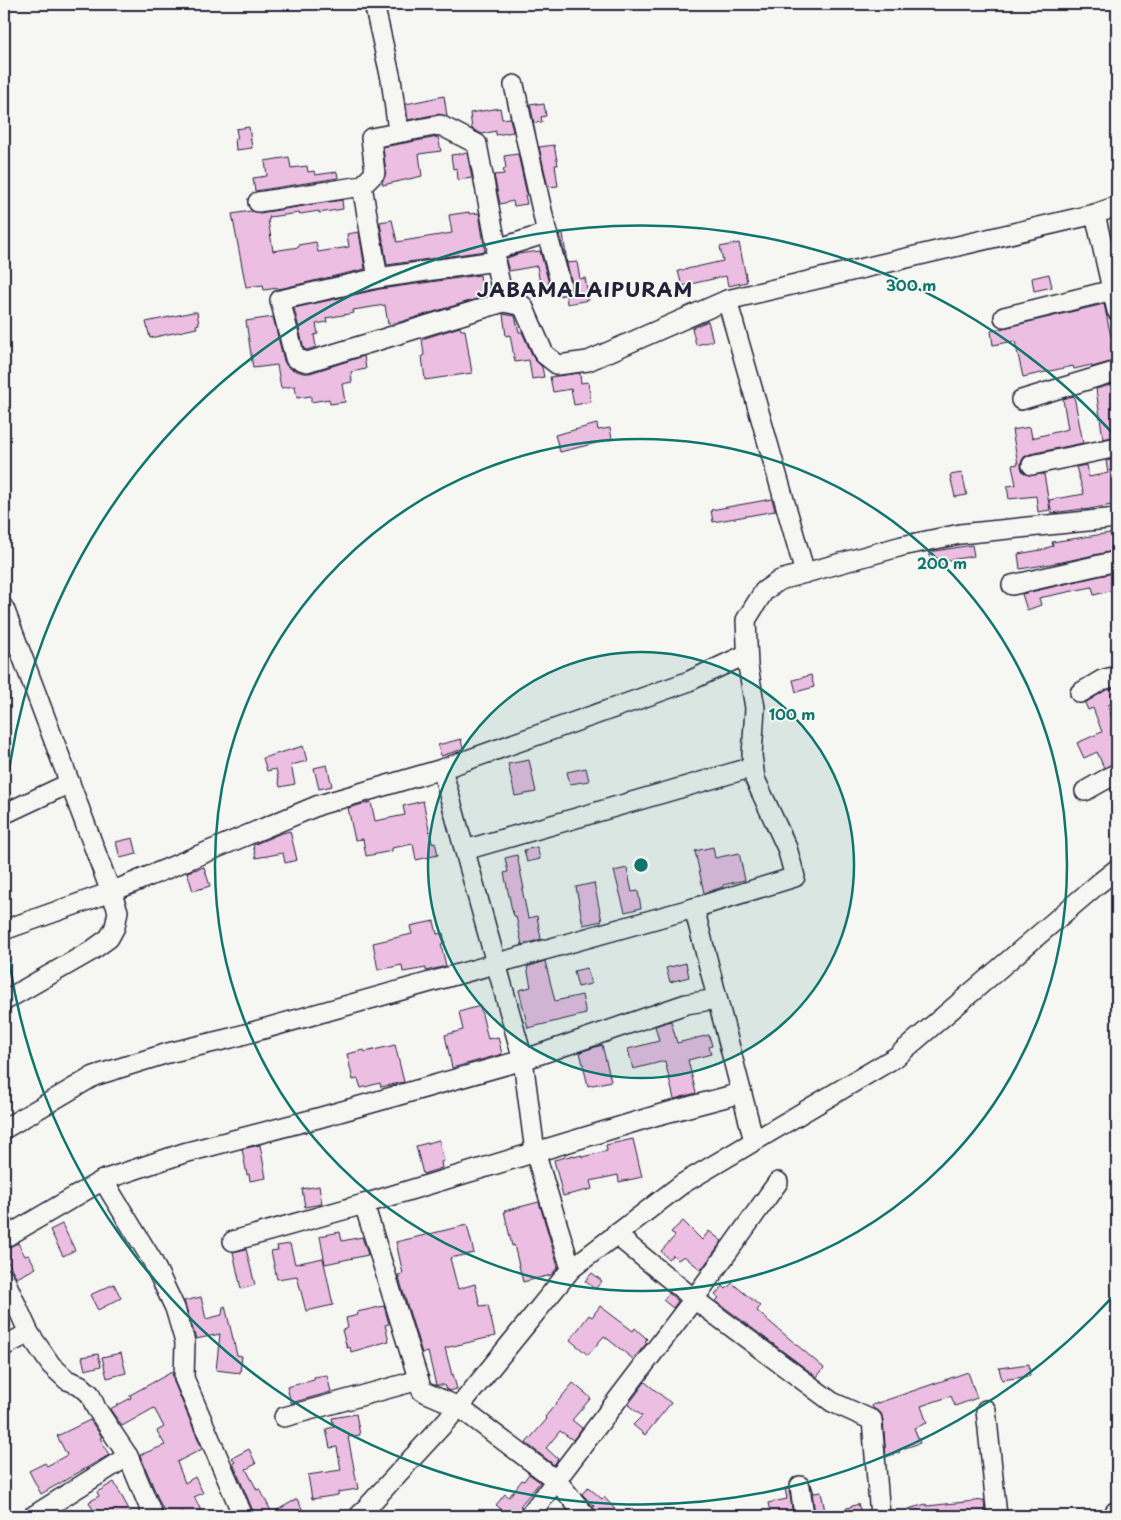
<svg xmlns="http://www.w3.org/2000/svg" width="1121" height="1520" font-family="'Playpen Sans',sans-serif">
<rect width="100%" height="100%" fill="#f6f6f2"/>
<filter id="ink" filterUnits="userSpaceOnUse"><feTurbulence type="fractalNoise" baseFrequency=".02" numOctaves="2"/><feDisplacementMap in="SourceGraphic" scale="10" xChannelSelector="R" yChannelSelector="G"/><feConvolveMatrix kernelMatrix="1 2 1 2 8 2 1 2 1" color-interpolation-filters="sRGB"/></filter>
<g filter="url(#ink)">
<g fill="#ecbee2" stroke="#22223b">
<polygon points="444,96 447,116 438,114 408,120 406,104"/>
<polygon points="537,103 537,105 544,104 546,116 541,117 542,122 534,123 530,104"/>
<polygon points="500,108 502,119 510,118 513,132 496,135 496,131 482,134 472,129 470,113"/>
<polygon points="249,127 252,148 236,150 235,139 238,139 236,129"/>
<polygon points="438,137 441,151 419,154 422,176 383,185 382,181 386,172 383,147"/>
<polygon points="554,145 558,165 555,165 558,186 548,187 539,147"/>
<polygon points="467,153 472,178 458,180 457,168 453,169 451,155"/>
<polygon points="518,154 527,195 525,195 527,204 514,206 513,201 500,204 494,175 504,174 503,169 506,168 504,156"/>
<polygon points="289,157 291,168 307,166 308,172 314,171 315,175 337,172 338,178 255,191 253,178 267,176 265,161"/>
<polygon points="342,200 343,209 319,213 319,211 300,214 299,213 269,217 270,219 268,220 273,251 299,247 298,245 316,242 318,252 349,247 347,234 359,232 365,269 279,289 278,288 264,290 263,285 246,287 232,214 251,211 260,213"/>
<polygon points="469,212 469,214 479,213 485,251 387,265 380,222 392,220 397,242 452,233 449,215"/>
<polygon points="559,233 563,233 567,263 577,262 580,279 585,278 589,300 567,304 566,295 572,288 572,283"/>
<polygon points="739,243 747,282 728,286 726,276 682,286 678,271 723,261 720,247"/>
<polygon points="540,251 550,287 541,289 537,266 509,271 506,261 507,258 518,254"/>
<polygon points="1049,274 1052,287 1034,291 1032,278"/>
<polygon points="480,275 483,297 400,322 388,324 385,305 353,310 354,313 326,318 327,322 316,324 318,334 314,335 316,347 307,350 304,349 294,308 380,289"/>
<polygon points="1104,304 1111,337 1115,336 1117,360 1092,367 1091,365 1074,369 1073,366 1023,377 1015,341 993,345 991,331"/>
<polygon points="193,312 197,312 199,324 196,325 197,328 150,338 146,322"/>
<polygon points="503,314 515,316 519,332 522,332 534,359 542,367 544,377 532,379 529,360 515,362 510,335 506,336"/>
<polygon points="273,317 284,361 286,365 291,369 303,373 310,373 364,356 366,369 351,372 352,382 342,384 345,402 330,404 329,399 311,402 311,396 297,398 295,386 281,388 277,365 253,368 246,321"/>
<polygon points="708,321 713,341 696,345 692,328"/>
<polygon points="460,327 461,330 465,330 472,373 425,380 422,356 424,355 422,339"/>
<polygon points="580,373 581,383 588,382 591,402 574,405 571,389 553,392 550,377"/>
<polygon points="1117,383 1117,402 1113,403 1117,436 1103,439 1096,389"/>
<polygon points="1074,396 1083,443 1030,454 1024,457 1021,462 1021,467 1023,472 1028,475 1044,474 1050,510 1038,512 1036,496 1009,499 1007,486 1016,485 1012,465 1018,464 1012,430 1030,427 1032,438 1068,429 1063,399"/>
<polygon points="597,424 598,430 610,428 612,439 560,452 555,435"/>
<polygon points="1117,458 1117,504 1084,510 1083,509 1052,513 1049,500 1084,494 1076,467 1087,465 1089,477 1108,473 1106,461"/>
<polygon points="962,473 967,495 955,497 950,475"/>
<polygon points="772,499 775,511 713,522 711,510"/>
<polygon points="1117,532 1117,550 1062,562 1020,569 1018,554 1046,549 1046,548 1053,546 1052,542"/>
<polygon points="972,545 974,556 944,561 945,566 931,568 929,552"/>
<polygon points="1117,572 1117,589 1094,595 1092,587 1039,598 1041,605 1027,610 1022,594"/>
<polygon points="811,675 814,687 796,692 793,680"/>
<polygon points="1117,688 1117,702 1108,705 1117,734 1117,762 1104,768 1097,752 1084,758 1077,743 1102,732 1093,708 1088,710 1085,703 1106,690"/>
<polygon points="461,739 463,749 441,756 438,745"/>
<polygon points="303,746 307,761 291,765 295,784 280,787 276,769 267,771 263,758"/>
<polygon points="529,760 536,792 515,796 508,764"/>
<polygon points="327,765 332,786 319,789 314,768"/>
<polygon points="586,768 589,781 570,784 567,772"/>
<polygon points="371,802 375,821 405,815 403,806 423,801 432,843 435,842 438,855 416,860 413,844 392,848 392,851 366,856 363,839 355,840 348,808"/>
<polygon points="290,831 297,860 285,863 283,853 256,858 253,845 279,834"/>
<polygon points="133,838 137,854 120,858 116,842"/>
<polygon points="537,847 540,859 527,862 524,850"/>
<polygon points="713,847 715,858 739,853 745,880 723,885 723,887 704,893 695,851"/>
<polygon points="517,855 524,889 522,889 528,918 537,916 541,939 522,945 516,916 514,916 512,910 504,873 508,872 505,858"/>
<polygon points="204,867 210,886 193,891 187,872"/>
<polygon points="627,868 632,892 638,891 641,908 625,912 614,871"/>
<polygon points="594,883 602,921 583,925 576,887"/>
<polygon points="434,921 437,934 443,933 445,943 441,944 446,966 426,971 426,968 403,972 402,965 378,970 373,943 412,934 410,926"/>
<polygon points="545,961 555,1001 582,995 586,1014 528,1028 519,990 531,987 527,967"/>
<polygon points="686,963 689,977 670,982 666,968"/>
<polygon points="587,968 591,984 578,987 574,971"/>
<polygon points="480,1006 488,1039 498,1037 502,1054 452,1068 445,1035 463,1030 459,1012"/>
<polygon points="671,1021 677,1043 709,1035 712,1046 709,1047 711,1054 688,1060 696,1093 674,1099 665,1061 633,1069 628,1049 659,1041 655,1026"/>
<polygon points="395,1045 404,1082 381,1087 380,1083 361,1088 358,1079 353,1080 347,1054 364,1050 365,1052"/>
<polygon points="602,1045 611,1081 588,1086 580,1052"/>
<polygon points="633,1139 642,1177 619,1182 618,1175 590,1181 592,1189 563,1196 554,1160 574,1155 574,1157 582,1155 582,1157 607,1151 606,1145"/>
<polygon points="439,1140 444,1161 441,1162 442,1168 423,1174 416,1146"/>
<polygon points="260,1145 266,1178 250,1181 249,1174 247,1175 242,1149"/>
<polygon points="319,1186 322,1204 305,1207 302,1189"/>
<polygon points="539,1202 558,1267 551,1275 523,1282 514,1245 512,1246 504,1211"/>
<polygon points="683,1221 702,1240 709,1231 722,1241 701,1270 684,1256 678,1260 673,1255 668,1259 661,1251 675,1236 671,1232"/>
<polygon points="62,1224 75,1250 63,1256 50,1230"/>
<polygon points="467,1225 474,1253 450,1258 458,1289 475,1284 480,1306 488,1305 495,1336 445,1348 452,1375 453,1374 457,1389 449,1391 445,1388 444,1385 436,1385 428,1352 422,1353 398,1275 403,1274 396,1242"/>
<polygon points="340,1232 342,1241 362,1237 368,1255 325,1264 320,1236"/>
<polygon points="18,1243 25,1256 29,1255 36,1268 17,1278 4,1255 4,1249"/>
<polygon points="290,1244 295,1264 323,1258 333,1305 306,1311 297,1276 277,1279 271,1251 278,1250 277,1246"/>
<polygon points="246,1249 255,1285 241,1289 233,1252"/>
<polygon points="592,1273 602,1281 595,1289 585,1281"/>
<polygon points="732,1283 760,1306 757,1311 824,1368 817,1377 716,1301 719,1298 715,1295 723,1286 726,1289"/>
<polygon points="114,1284 121,1298 98,1310 90,1295"/>
<polygon points="669,1293 678,1301 673,1308 663,1300"/>
<polygon points="201,1297 206,1319 222,1315 223,1307 225,1306 237,1355 242,1356 240,1373 216,1370 220,1334 196,1339 184,1301"/>
<polygon points="384,1306 389,1324 385,1325 389,1341 351,1352 350,1347 347,1348 342,1330 348,1328 346,1318 358,1315 357,1312"/>
<polygon points="600,1306 633,1331 635,1328 647,1339 645,1341 647,1343 633,1359 604,1336 588,1355 570,1340 589,1315 592,1317"/>
<polygon points="121,1353 126,1373 107,1378 102,1357"/>
<polygon points="98,1354 101,1366 85,1370 82,1357"/>
<polygon points="1029,1364 1030,1376 1002,1380 999,1368"/>
<polygon points="172,1372 174,1382 202,1449 177,1462 185,1483 195,1477 203,1493 194,1497 204,1516 185,1516 183,1512 174,1516 167,1516 160,1503 140,1455 165,1445 157,1431 164,1427 154,1408 122,1426 110,1409 131,1398 130,1395"/>
<polygon points="968,1372 977,1398 955,1406 951,1396 921,1406 927,1423 914,1428 920,1443 899,1450 900,1452 886,1457 883,1419 881,1413 873,1408 872,1405"/>
<polygon points="327,1375 331,1392 291,1403 287,1387 314,1380 314,1377"/>
<polygon points="645,1382 671,1403 645,1435 633,1425 642,1416 628,1405"/>
<polygon points="573,1383 591,1398 572,1420 582,1428 573,1440 560,1431 546,1448 558,1459 554,1465 526,1443 547,1419 545,1417"/>
<polygon points="356,1414 360,1435 348,1437 358,1489 338,1492 338,1495 312,1499 308,1475 341,1470 337,1447 330,1448 326,1429 334,1427 332,1418"/>
<polygon points="90,1420 102,1437 100,1438 109,1455 41,1494 29,1471 45,1463 47,1466 67,1455 57,1436"/>
<polygon points="249,1449 256,1464 246,1469 257,1490 260,1489 272,1513 297,1499 306,1516 255,1516 233,1463 235,1462 232,1458"/>
<polygon points="529,1474 540,1482 520,1506 522,1507 515,1516 510,1516 496,1505 505,1494 509,1497 522,1480 524,1481"/>
<polygon points="114,1482 131,1513 125,1516 102,1516 98,1510 94,1512 89,1502 99,1496 97,1492"/>
<polygon points="811,1484 814,1493 821,1492 825,1511 815,1513"/>
<polygon points="588,1487 602,1499 604,1497 621,1516 599,1516 593,1507 594,1506 582,1494"/>
<polygon points="785,1488 789,1488 793,1516 771,1516 768,1503 787,1499"/>
<polygon points="984,1500 985,1516 897,1516 897,1515 908,1511 908,1509 926,1504 927,1506"/>
<polygon points="858,1504 863,1516 828,1516 828,1515"/>
</g>
<g fill="none" stroke-linecap="round" stroke-linejoin="round">
<g stroke="#22223b" stroke-width="22">
<g id="minor">
<polyline points="374,4 391,79 398,131"/>
<polyline points="362,186 378,278"/>
<polyline points="258,202 362,186 375,173 371,138 440,125 477,144 497,249"/>
<polyline points="1095,214 1117,311"/>
<polyline points="547,233 561,285"/>
<polyline points="495,261 504,302 523,306 544,354 558,365 588,361 727,300 1095,214 1117,206"/>
<polyline points="727,300 805,573"/>
<polyline points="504,302 307,362 295,358 280,300 378,278 495,261 497,249 547,233 514,85"/>
<polyline points="1004,317 1117,289"/>
<polyline points="1021,400 1117,371"/>
<polyline points="1032,465 1117,447"/>
<polyline points="1012,585 1117,561"/>
<polyline points="4,608 118,911 115,927 109,938 91,951 4,1001"/>
<polyline points="1080,693 1102,680 1117,676"/>
<polyline points="442,769 523,1060 535,1152 571,1269"/>
<polyline points="1085,791 1117,773"/>
<polyline points="4,814 70,783"/>
<polyline points="465,850 753,767"/>
<polyline points="694,908 754,1141"/>
<polyline points="4,930 111,892 319,805 442,769 687,682 747,654"/>
<polyline points="4,1129 94,1076 168,1053 231,1038 694,908 795,877 787,848 755,779 752,755 755,708 748,666 746,620 764,591 780,580 902,546 960,534 1117,518"/>
<polyline points="103,1180 152,1260 175,1308 185,1342 184,1378 243,1516"/>
<polyline points="615,1234 694,1299 832,1402 872,1420 880,1516"/>
<polyline points="4,1238 103,1180 184,1153 318,1118 523,1060 686,1004 717,999"/>
<polyline points="233,1241 364,1204"/>
<polyline points="4,1278 29,1333 51,1365 67,1380 80,1385 90,1394 96,1408 128,1456 153,1516"/>
<polyline points="4,1346 29,1333"/>
<polyline points="986,1410 997,1516"/>
<polyline points="284,1417 419,1380"/>
<polyline points="800,1486 804,1516"/>
<polyline points="1115,1512 1115,1516"/>
<polyline points="33,1516 128,1456"/>
<polyline points="359,1516 459,1407 571,1269 682,1184 896,1057 1098,884 1117,869"/>
<polyline points="529,1516 694,1299 778,1182"/>
<polyline points="586,1516 557,1481 459,1407 422,1391 364,1204 658,1115 741,1093"/>
</g>
</g>
<use href="#minor" stroke="#f6f6f2" stroke-width="19"/>
</g>
</g>
<circle cx="641" cy="865" r="213" fill="#0f766e" fill-opacity=".12"/>
<g fill="none" stroke="#0f766e" stroke-width="2.5">
<circle cx="641" cy="865" r="213"/>
<circle cx="641" cy="865" r="426"/>
<path d="M1116 1293A639 639 0 0 1 4 915M4 815A639 639 0 0 1 1116 437"/>
</g>
<g text-anchor="middle" stroke-width="4" stroke-linejoin="round" paint-order="stroke">
<g font-size="20" font-weight="bold" letter-spacing="1" fill="#22223b" stroke="#f6f6f2">
<text x="585" y="297">JABAMALAIPURAM</text>
</g>
</g>
<circle cx="641" cy="865" r="8" fill="#0f766e" stroke="#f6f6f2" stroke-width="2.5"/>
<g font-size="15" text-anchor="middle" font-weight="bold" fill="#0f766e" stroke="#f6f6f2" stroke-width="4" stroke-linejoin="round" paint-order="stroke">
<text x="911" y="291">300 m</text>
<text x="942" y="569">200 m</text>
<text x="792" y="720">100 m</text>
</g>
<rect width="1121" height="1520" fill="none" stroke="#f6f6f2" stroke-width="20"/>
<rect x="10" y="10" width="1101" height="1500" fill="none" stroke="#22223b" stroke-width="2" filter="url(#ink)"/>
</svg>
